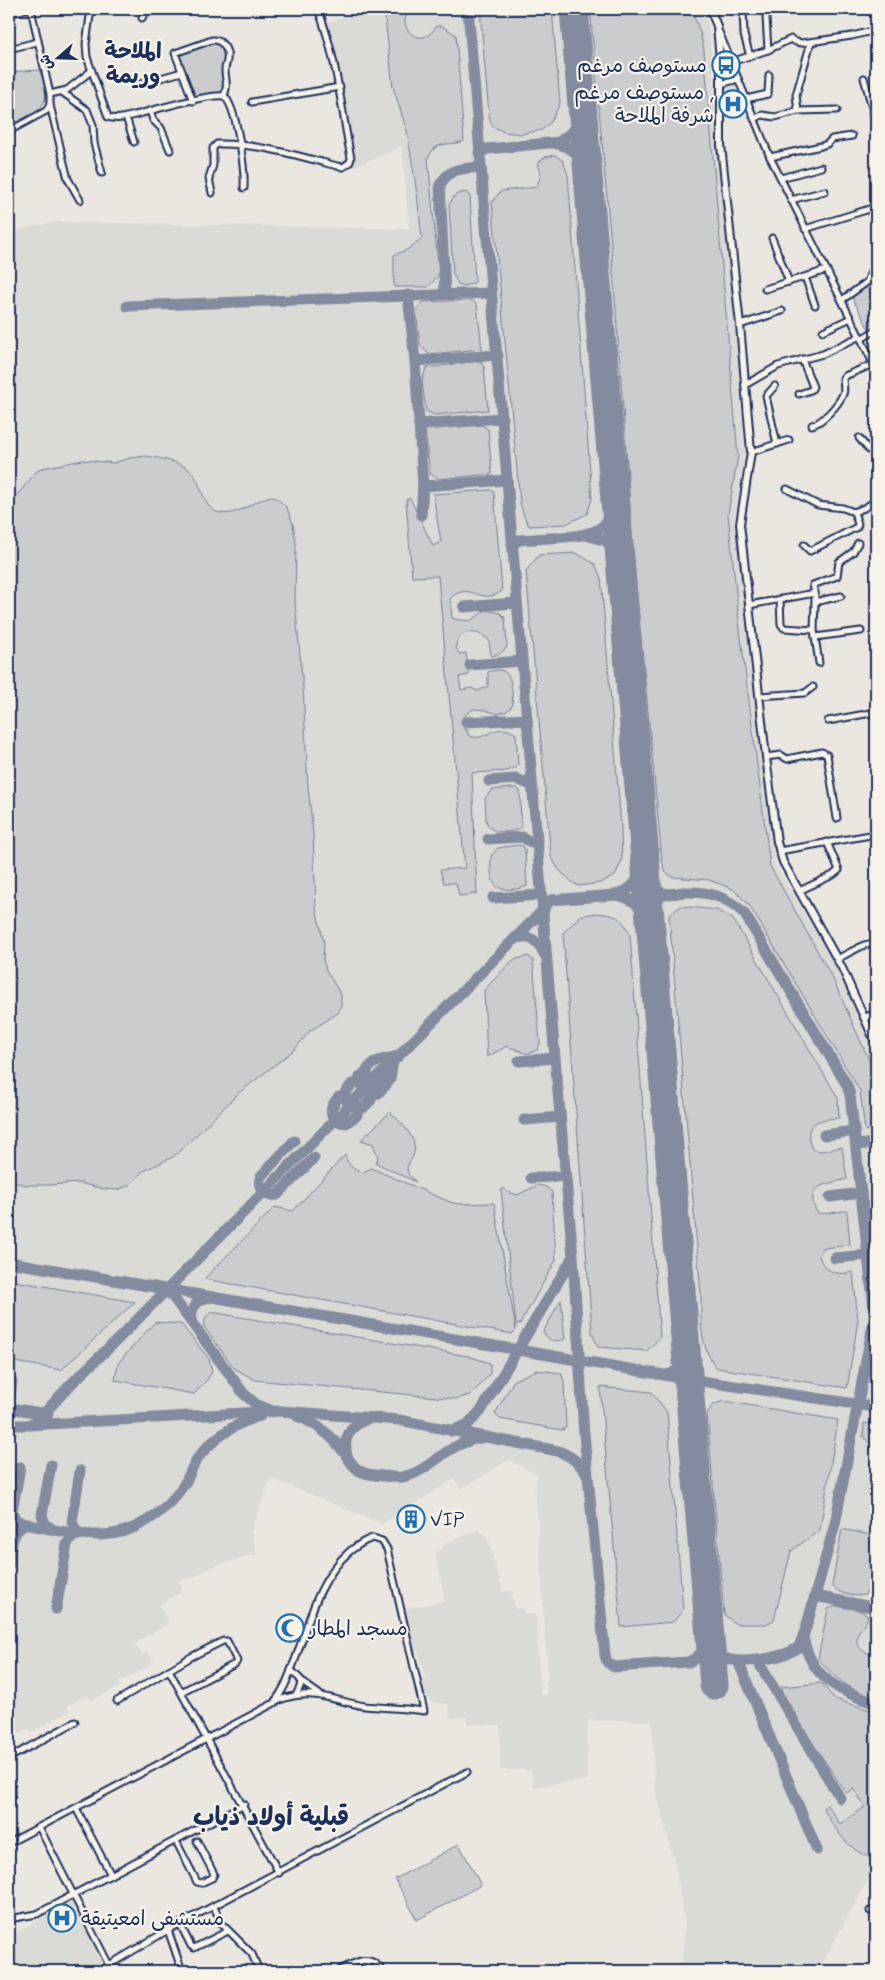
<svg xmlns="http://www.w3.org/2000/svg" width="885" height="1980" font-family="Mynerve,'Playpen Sans Arabic',sans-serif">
<rect width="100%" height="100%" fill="#eae7e0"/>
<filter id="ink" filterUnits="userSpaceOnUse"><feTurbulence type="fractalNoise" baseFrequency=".02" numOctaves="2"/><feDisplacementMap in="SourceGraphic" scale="10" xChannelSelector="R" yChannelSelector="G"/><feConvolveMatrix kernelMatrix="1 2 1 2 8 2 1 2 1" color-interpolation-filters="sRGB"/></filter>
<g filter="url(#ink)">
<g fill="#dadad6">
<polygon points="375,9 702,9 707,23 710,39 714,86 716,142 731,279 745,456 735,515 747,639 775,864 828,952 853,1003 876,1060 876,1865 818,1971 681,1971 685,1922 675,1864 655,1789 652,1721 588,1720 587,1780 534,1787 531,1770 500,1770 500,1725 468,1724 467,1717 450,1718 449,1704 432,1702 425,1696 421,1678 425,1677 418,1650 415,1650 404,1609 445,1601 435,1551 443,1549 443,1545 479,1529 488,1539 503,1592 511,1590 515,1609 524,1608 525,1615 536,1614 540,1692 542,1695 547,1694 546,1683 548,1678 535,1485 538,1475 509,1460 461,1489 454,1479 382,1524 271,1478 251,1531 257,1554 215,1566 193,1577 179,1580 183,1591 159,1605 169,1623 135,1643 142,1655 148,1652 154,1663 119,1682 121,1686 91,1700 87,1695 67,1706 70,1711 32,1732 29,1728 9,1739 9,231 56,222 409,229 402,147 354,167 344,111 324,24 355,13 356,15"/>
<polygon points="735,84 745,109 722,115 725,86"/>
<polygon points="73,1900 102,1961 94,1971 9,1971 9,1937"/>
</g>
<g fill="#cbcccd" stroke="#737e96">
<path d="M384,9H413C390,25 423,53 436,26H442L456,35L464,141C447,147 437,139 428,158L439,275L428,287H394V255L407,250L422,238L417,194L407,131L393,87Z"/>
<polygon points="480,9 552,9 560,103 551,122 542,130 521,134 504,132 492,126 489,115"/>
<polygon points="590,9 691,9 700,32 704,50 738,456 728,514 740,630 770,866 833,979 876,1076 876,1127 865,1131 860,1091 749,905 733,889 709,880 673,877 665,872 662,861 635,574 611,244"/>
<polygon points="212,40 220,41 228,57 224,96 193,101 175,53"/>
<path d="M39,70C42,77 47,86 46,93C45,113 24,119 9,126V72Z"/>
<polygon points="555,155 563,161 568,175 592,499 587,514 566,524 529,526 524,516 520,503 492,202 501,191 537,187 541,174 538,163 545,157"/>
<polygon points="465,192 470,196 475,282 465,286 458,284 453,274 449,204 455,195"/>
<polygon points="876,273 876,328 870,331 852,298 866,287"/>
<polygon points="472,300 477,305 482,349 429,354 420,346 416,310 422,302"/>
<polygon points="478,361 484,366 488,410 435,415 426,411 422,382 426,368"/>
<polygon points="482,425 488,429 492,474 439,479 430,474 425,430"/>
<path d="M146,456C158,458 177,461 187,468C207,482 198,518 231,513C245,510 257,500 270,496L278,499L287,508L293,524L296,544L295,602L303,687L308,787L313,834L316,908L324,943L323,960L326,970L341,995V1006L338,1013L310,1031L294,1050L240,1092L182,1149L173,1157L143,1171L130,1185L118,1190L104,1189L79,1183L49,1185H27L9,1181V505L36,472L42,468L83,460L114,463L130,458Z"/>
<path d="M491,490L494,492L502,591C481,607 469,579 450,599L452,618L454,619L470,621L486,610L500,613L505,618L507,647L500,654L491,656L489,640C481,633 471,630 461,635C456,642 454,646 459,654L466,653L469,675L459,677L461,690L471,688L478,691L488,686V672C514,663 511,687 513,705L507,711L498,714L485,710L473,709L462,718L464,729H467L468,735C486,745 493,719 516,734L518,764L517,767L507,771L472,773L477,894L459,896L456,883H444L440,870L465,868L438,576L412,577L406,500L410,498L433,546L441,542L433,494Z"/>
<polygon points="576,553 595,564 601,578 621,826 622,860 615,876 600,883 579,886 573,883 559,870 551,857 526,571 539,555"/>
<path d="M512,788H517L520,791L521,828C512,832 492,836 487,823C485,817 486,806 485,798L492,790Z"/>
<path d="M518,845L523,846L525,849L527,886C518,890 497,893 493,881C490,874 491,863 491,856L498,848Z"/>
<path d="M681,906L716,910L733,919L838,1098L839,1118C818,1119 801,1123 812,1149L821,1151L842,1147L847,1179C827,1185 803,1183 817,1213C827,1215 837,1211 847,1211L850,1245L823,1248L819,1256C824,1272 837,1276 853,1272L858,1320L847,1388L717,1368C699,1347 701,1321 701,1295L669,915Z"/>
<path d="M596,913C616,915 622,916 630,935L660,1337L647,1351L598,1347L592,1332L563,933L580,916Z"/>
<polygon points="528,956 533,960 540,1044 537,1050 528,1054 507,1046 487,1057 484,990 513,960"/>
<path d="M390,1112C400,1122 418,1137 414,1153C413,1158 409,1162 407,1167L408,1174L416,1182L376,1163L378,1157L373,1144L361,1140Z"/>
<path d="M345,1155C348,1166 353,1170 364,1172L371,1168L450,1202L458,1204L494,1203L516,1330L512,1334L204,1279L275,1207L293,1211Z"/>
<polygon points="538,1185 546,1187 552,1192 556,1260 520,1324 516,1324 501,1190 504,1188 508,1192 517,1195"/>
<polygon points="9,1280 135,1302 61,1370 9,1361"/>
<path d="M561,1300L565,1339C555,1343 549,1341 543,1332Z"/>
<polygon points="211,1312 468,1356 490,1363 490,1374 472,1394 457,1399 255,1380 234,1368 204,1327 205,1318"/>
<polygon points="155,1322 181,1324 209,1359 212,1372 207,1380 194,1394 115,1380 118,1363"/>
<polygon points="537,1370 561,1373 564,1382 566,1428 562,1430 500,1419 495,1414 514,1380"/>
<polygon points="600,1387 651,1392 667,1412 683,1610 673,1622 621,1627"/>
<polygon points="723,1401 838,1420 820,1530 791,1551 774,1620 766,1624 736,1624 724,1615 707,1413 713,1405"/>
<polygon points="864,1423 876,1425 876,1449 863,1437"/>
<path d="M842,1529L876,1536V1566L870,1574L869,1587L865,1595C852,1597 842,1595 832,1586Z"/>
<path d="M836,1606L859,1610L868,1616C865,1628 861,1625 858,1634C853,1647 865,1655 876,1654V1697C851,1692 833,1677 818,1658L828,1609Z"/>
<path d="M821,1683L835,1699L876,1712V1750L873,1758L876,1768V1859C851,1855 834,1828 823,1808L827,1805L840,1824L865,1807L854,1789L846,1793L782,1697L781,1687Z"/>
<polygon points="459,1844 481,1885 417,1920 395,1879"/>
</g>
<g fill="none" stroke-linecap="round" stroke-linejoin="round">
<g stroke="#828b9f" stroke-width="11">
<path d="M468,9L555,1058L573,1257L584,1434L605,1655L607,1662L614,1667L688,1662C700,1658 706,1649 710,1638"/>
<path d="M553,143C571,145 581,156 588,172"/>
<polyline points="479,153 487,149 559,142 573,131 582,109"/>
<path d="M445,294L440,185C450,167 461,169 480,167"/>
<polyline points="408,295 415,361 423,486 421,515"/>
<polyline points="127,306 491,293"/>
<polyline points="415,361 498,355"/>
<polyline points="419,424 503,418"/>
<polyline points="423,486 507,480"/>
<polyline points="586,535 606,541 620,558"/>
<path d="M512,545L519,540C534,539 550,538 565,537C595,534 609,531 615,499"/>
<polyline points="464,607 517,603"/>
<polyline points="470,665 522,661"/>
<polyline points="466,722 527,719"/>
<polyline points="489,781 516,779 532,785"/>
<polyline points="488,839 522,837 538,846"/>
<path d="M645,856C641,875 636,890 615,895C632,897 640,906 650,919"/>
<path d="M646,877C650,883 656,891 663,893C669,895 677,893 683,892C707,891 726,896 744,913L847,1085L850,1095L874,1310V1319L835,1524L806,1628L799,1647C784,1658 740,1666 723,1657C715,1654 712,1645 710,1638"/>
<polyline points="493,898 540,895"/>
<polyline points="649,912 656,899 664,894"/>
<polyline points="543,913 545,906 551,900 615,895"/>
<path d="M514,939C528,933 539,941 544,954"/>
<path d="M393,1061L390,1079L384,1086H375L366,1075C369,1059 385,1060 398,1056"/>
<polyline points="519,1061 555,1058"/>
<polyline points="367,1071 360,1077 359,1083 369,1094 377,1094 386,1085"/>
<polyline points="352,1084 345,1093 347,1102 359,1109 363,1108 371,1100"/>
<path d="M339,1097C327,1109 329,1122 346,1123L357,1115"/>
<polyline points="524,1120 560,1117"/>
<polyline points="824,1135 854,1131"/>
<path d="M294,1141L261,1176C256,1187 266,1197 277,1195L314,1158"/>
<polyline points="856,1145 876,1143"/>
<polyline points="531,1178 566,1176"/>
<polyline points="830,1197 861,1193"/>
<polyline points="863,1208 876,1206"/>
<polyline points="835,1258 868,1255"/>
<polyline points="9,1262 687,1379 876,1407"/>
<polyline points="167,1289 244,1394 257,1405 270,1410"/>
<path d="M192,1323C189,1308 197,1299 211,1297"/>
<path d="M667,1375C678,1373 683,1365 686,1354"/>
<polyline points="9,1401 12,1382"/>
<polyline points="9,1408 48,1414"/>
<path d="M297,1416C316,1423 331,1435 343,1451C348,1457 352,1467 360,1471C367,1475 375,1475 383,1476C389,1476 396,1478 402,1477C431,1472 445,1443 481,1438"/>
<polyline points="9,1425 27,1425 37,1421 71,1384 116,1341 543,910"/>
<path d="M29,1425L281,1411L399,1420L558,1451C571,1456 582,1464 588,1477"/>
<polyline points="451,1431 467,1425 481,1411 573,1257"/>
<path d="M347,1455C342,1438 351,1425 367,1419"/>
<polyline points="20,1467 12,1511 15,1519 22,1523"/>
<polyline points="80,1471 72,1522 76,1531 81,1534"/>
<path d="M9,1521C38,1526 70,1535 100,1535C133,1535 165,1513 183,1486C189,1478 191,1468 197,1459C212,1439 235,1423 260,1416"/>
<polyline points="51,1528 45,1524 42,1515 51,1465"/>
<path d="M9,1565C11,1549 10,1529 28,1524"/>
<polyline points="815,1596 876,1608"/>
<polyline points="56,1609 67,1544 72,1537 81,1534"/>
<path d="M803,1637C811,1679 840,1691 876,1704"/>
<polyline points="757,1660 840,1798"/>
<polyline points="738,1661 817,1850"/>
</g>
<polyline stroke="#828b9f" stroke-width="29" points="574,9 714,1685"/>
<g stroke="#1b2f5e" stroke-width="9">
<g id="minor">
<path d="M91,9L86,44L87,57L108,117C118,121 129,116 139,114C157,109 208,94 224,96C237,107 245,170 244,188"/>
<polyline points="743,9 744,35 750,56"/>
<polyline points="9,14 26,9"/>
<polyline points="142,18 147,9"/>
<polyline points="719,32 770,157 876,369"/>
<polyline points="9,49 37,42"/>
<polyline points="768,50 766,17 771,9"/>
<polyline points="731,62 768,50 791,39 796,42 802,43 852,36 876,30"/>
<polyline points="864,78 876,122"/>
<polyline points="721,84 738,79"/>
<polyline points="136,85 182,72"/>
<polyline points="62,92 87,110 93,125 94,143 102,173"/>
<polyline points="50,94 67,90 91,71"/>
<polyline points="746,99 768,94 769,75"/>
<path d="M193,101L175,53L212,40C222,39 229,50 227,60C227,64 224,67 225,72C226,82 228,86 224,96"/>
<polyline points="252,102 340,87"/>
<polyline points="50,105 68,179 80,200"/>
<polyline points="150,111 153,120 161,128 170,150"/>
<polyline points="798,111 796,95 811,42"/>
<polyline points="126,117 134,142"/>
<polyline points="754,119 762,115 775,117 798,111 837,110"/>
<polyline points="9,131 46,111 50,105 50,94 31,9"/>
<polyline points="9,149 10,155"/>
<polyline points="770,157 821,146 827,144 832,139 852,136"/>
<polyline points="781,178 821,167"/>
<path d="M212,193L209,178L213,165V148L217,144C258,143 298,156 337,166L343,167L350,162L351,158C341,107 337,58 318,9"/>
<polyline points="791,200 825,191"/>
<polyline points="805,229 876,207"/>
<polyline points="772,238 789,282"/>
<polyline points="805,277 815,305"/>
<polyline points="765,289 827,270"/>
<polyline points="842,300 867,282 872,269"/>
<polyline points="740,325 782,311"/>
<polyline points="823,331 851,318"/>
<polyline points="861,339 876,330"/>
<polyline points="745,385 778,366 823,354 860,336"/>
<polyline points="775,386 766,396 777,444"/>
<polyline points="799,394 811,390 813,387 802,359"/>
<path d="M812,425C822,423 839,404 843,394C845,390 843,384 843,378L845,376L873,364"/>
<polyline points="859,438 869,450 876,454"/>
<polyline points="751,452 789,440"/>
<polyline points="787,489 818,505 843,508 854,512 864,508 876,501"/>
<polyline points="874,523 876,521"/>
<polyline points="804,545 810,551 857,527 858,524 854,512"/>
<polyline points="876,587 875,588 876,601"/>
<polyline points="815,593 813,585 837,576 839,562 853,552 858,543"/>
<polyline points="780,599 781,624 784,628 814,630 819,663"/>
<polyline points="749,605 815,593 815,602 841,596"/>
<polyline points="814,630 815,602"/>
<polyline points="815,637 861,631"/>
<polyline points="759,696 805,693 813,687"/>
<polyline points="828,721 876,712"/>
<polyline points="766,757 781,755 787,759 822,752 827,755 837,818"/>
<polyline points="779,851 876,834"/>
<polyline points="799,891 833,875 839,870 827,842"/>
<polyline points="837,959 864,945 876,943"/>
<polyline points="865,1017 876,1013"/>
<polyline points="169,1670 279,1873"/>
<polyline points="291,1670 306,1685 319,1694"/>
<polyline points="296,1695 300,1687 301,1681"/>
<polyline points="117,1701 191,1657 223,1641 227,1641 237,1661 235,1664 181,1692"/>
<polyline points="9,1758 75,1722"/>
<polyline points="76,1808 111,1875"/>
<polyline points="39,1827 109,1965"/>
<polyline points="176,1841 197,1882 201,1883 212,1878 214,1874 197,1841"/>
<path d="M9,1843L282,1699C316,1688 333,1701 365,1706C385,1708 404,1708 424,1711L387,1549L382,1541L373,1538C364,1540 357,1546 350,1551C318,1579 309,1622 295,1660C289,1675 285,1689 275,1701"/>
<polyline points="214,1907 222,1924 252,1954 259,1971"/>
<polyline points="870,1911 876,1909"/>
<polyline points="9,1919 37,1914 244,1804"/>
<polyline points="180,1924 191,1946 194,1948 228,1931"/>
<polyline points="168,1930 182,1971"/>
<polyline points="99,1971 168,1930 467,1772"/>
<path d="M338,1971C354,1963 370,1952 382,1971"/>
<polyline points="873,1971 876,1971"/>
</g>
</g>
<g stroke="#1b2f5e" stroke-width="10">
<polyline id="major" points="710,9 717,26 721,72 721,145 740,325 751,452 740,524 766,757 777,842 783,862 842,968 876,1044"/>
</g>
<use href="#minor" stroke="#f7f3e8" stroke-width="5"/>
<use href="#major" stroke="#f7f3e8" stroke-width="6"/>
</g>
</g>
<defs>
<g id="bus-ring" transform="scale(1.4375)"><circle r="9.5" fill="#f7f3e8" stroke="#1f6fb2" stroke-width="1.5"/><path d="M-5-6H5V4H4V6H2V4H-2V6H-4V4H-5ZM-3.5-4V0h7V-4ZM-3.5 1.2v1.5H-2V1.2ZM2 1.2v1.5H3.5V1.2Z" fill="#1f6fb2"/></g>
<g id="hospital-ring" transform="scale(1.4375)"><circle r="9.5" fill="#f7f3e8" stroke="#1f6fb2" stroke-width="1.5"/><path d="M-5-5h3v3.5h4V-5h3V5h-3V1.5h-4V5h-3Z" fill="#1f6fb2"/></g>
<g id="building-ring" transform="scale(1.4375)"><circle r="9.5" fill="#f7f3e8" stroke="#1f6fb2" stroke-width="1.5"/><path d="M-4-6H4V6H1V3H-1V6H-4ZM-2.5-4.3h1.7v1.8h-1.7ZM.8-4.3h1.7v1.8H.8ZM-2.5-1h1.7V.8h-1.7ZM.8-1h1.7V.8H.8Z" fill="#1f6fb2"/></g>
<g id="mosque-ring" transform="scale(1.4375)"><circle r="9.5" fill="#f7f3e8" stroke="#1f6fb2" stroke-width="1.5"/><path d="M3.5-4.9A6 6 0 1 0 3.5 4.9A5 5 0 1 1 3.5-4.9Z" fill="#1f6fb2"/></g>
</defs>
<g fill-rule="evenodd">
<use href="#bus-ring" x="726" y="65"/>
<use href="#hospital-ring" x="733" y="104"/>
<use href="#building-ring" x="411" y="1519"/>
<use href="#mosque-ring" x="290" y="1628"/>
<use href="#hospital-ring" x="62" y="1918"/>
</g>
<g text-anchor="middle" stroke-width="4.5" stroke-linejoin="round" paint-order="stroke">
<g font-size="20" fill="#1b2f5e" stroke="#f7f3e8" text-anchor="start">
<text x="707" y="72" text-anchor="end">مستوصف مرغم</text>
<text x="714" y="99" text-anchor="end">مستوصف مرغم ,<tspan x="714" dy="23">شرفة الملاحة</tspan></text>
<text x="430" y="1526">VIP</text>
<text x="309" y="1635">مسجد المطار</text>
<text x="81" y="1925">مستشفى امعيتيقة</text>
</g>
<g font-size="22" font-weight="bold" fill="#1b2f5e" stroke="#f7f3e8">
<text x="133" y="58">الملاحة<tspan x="133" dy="25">وريمة</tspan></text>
</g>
<g font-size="25" font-weight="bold" fill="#1b2f5e" stroke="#f7f3e8">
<text x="271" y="1825">قبلية أولاد ذياب</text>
</g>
</g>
<rect width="885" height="1980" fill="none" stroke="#f7f3e8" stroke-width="30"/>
<rect x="15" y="15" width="855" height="1950" fill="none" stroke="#1b2f5e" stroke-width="2" filter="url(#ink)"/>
<g transform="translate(58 58) rotate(250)" stroke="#f7f3e8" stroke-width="4" paint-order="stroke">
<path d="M0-4L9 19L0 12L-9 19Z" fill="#1b2f5e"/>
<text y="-8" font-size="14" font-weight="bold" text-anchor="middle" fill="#1b2f5e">ش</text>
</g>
</svg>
